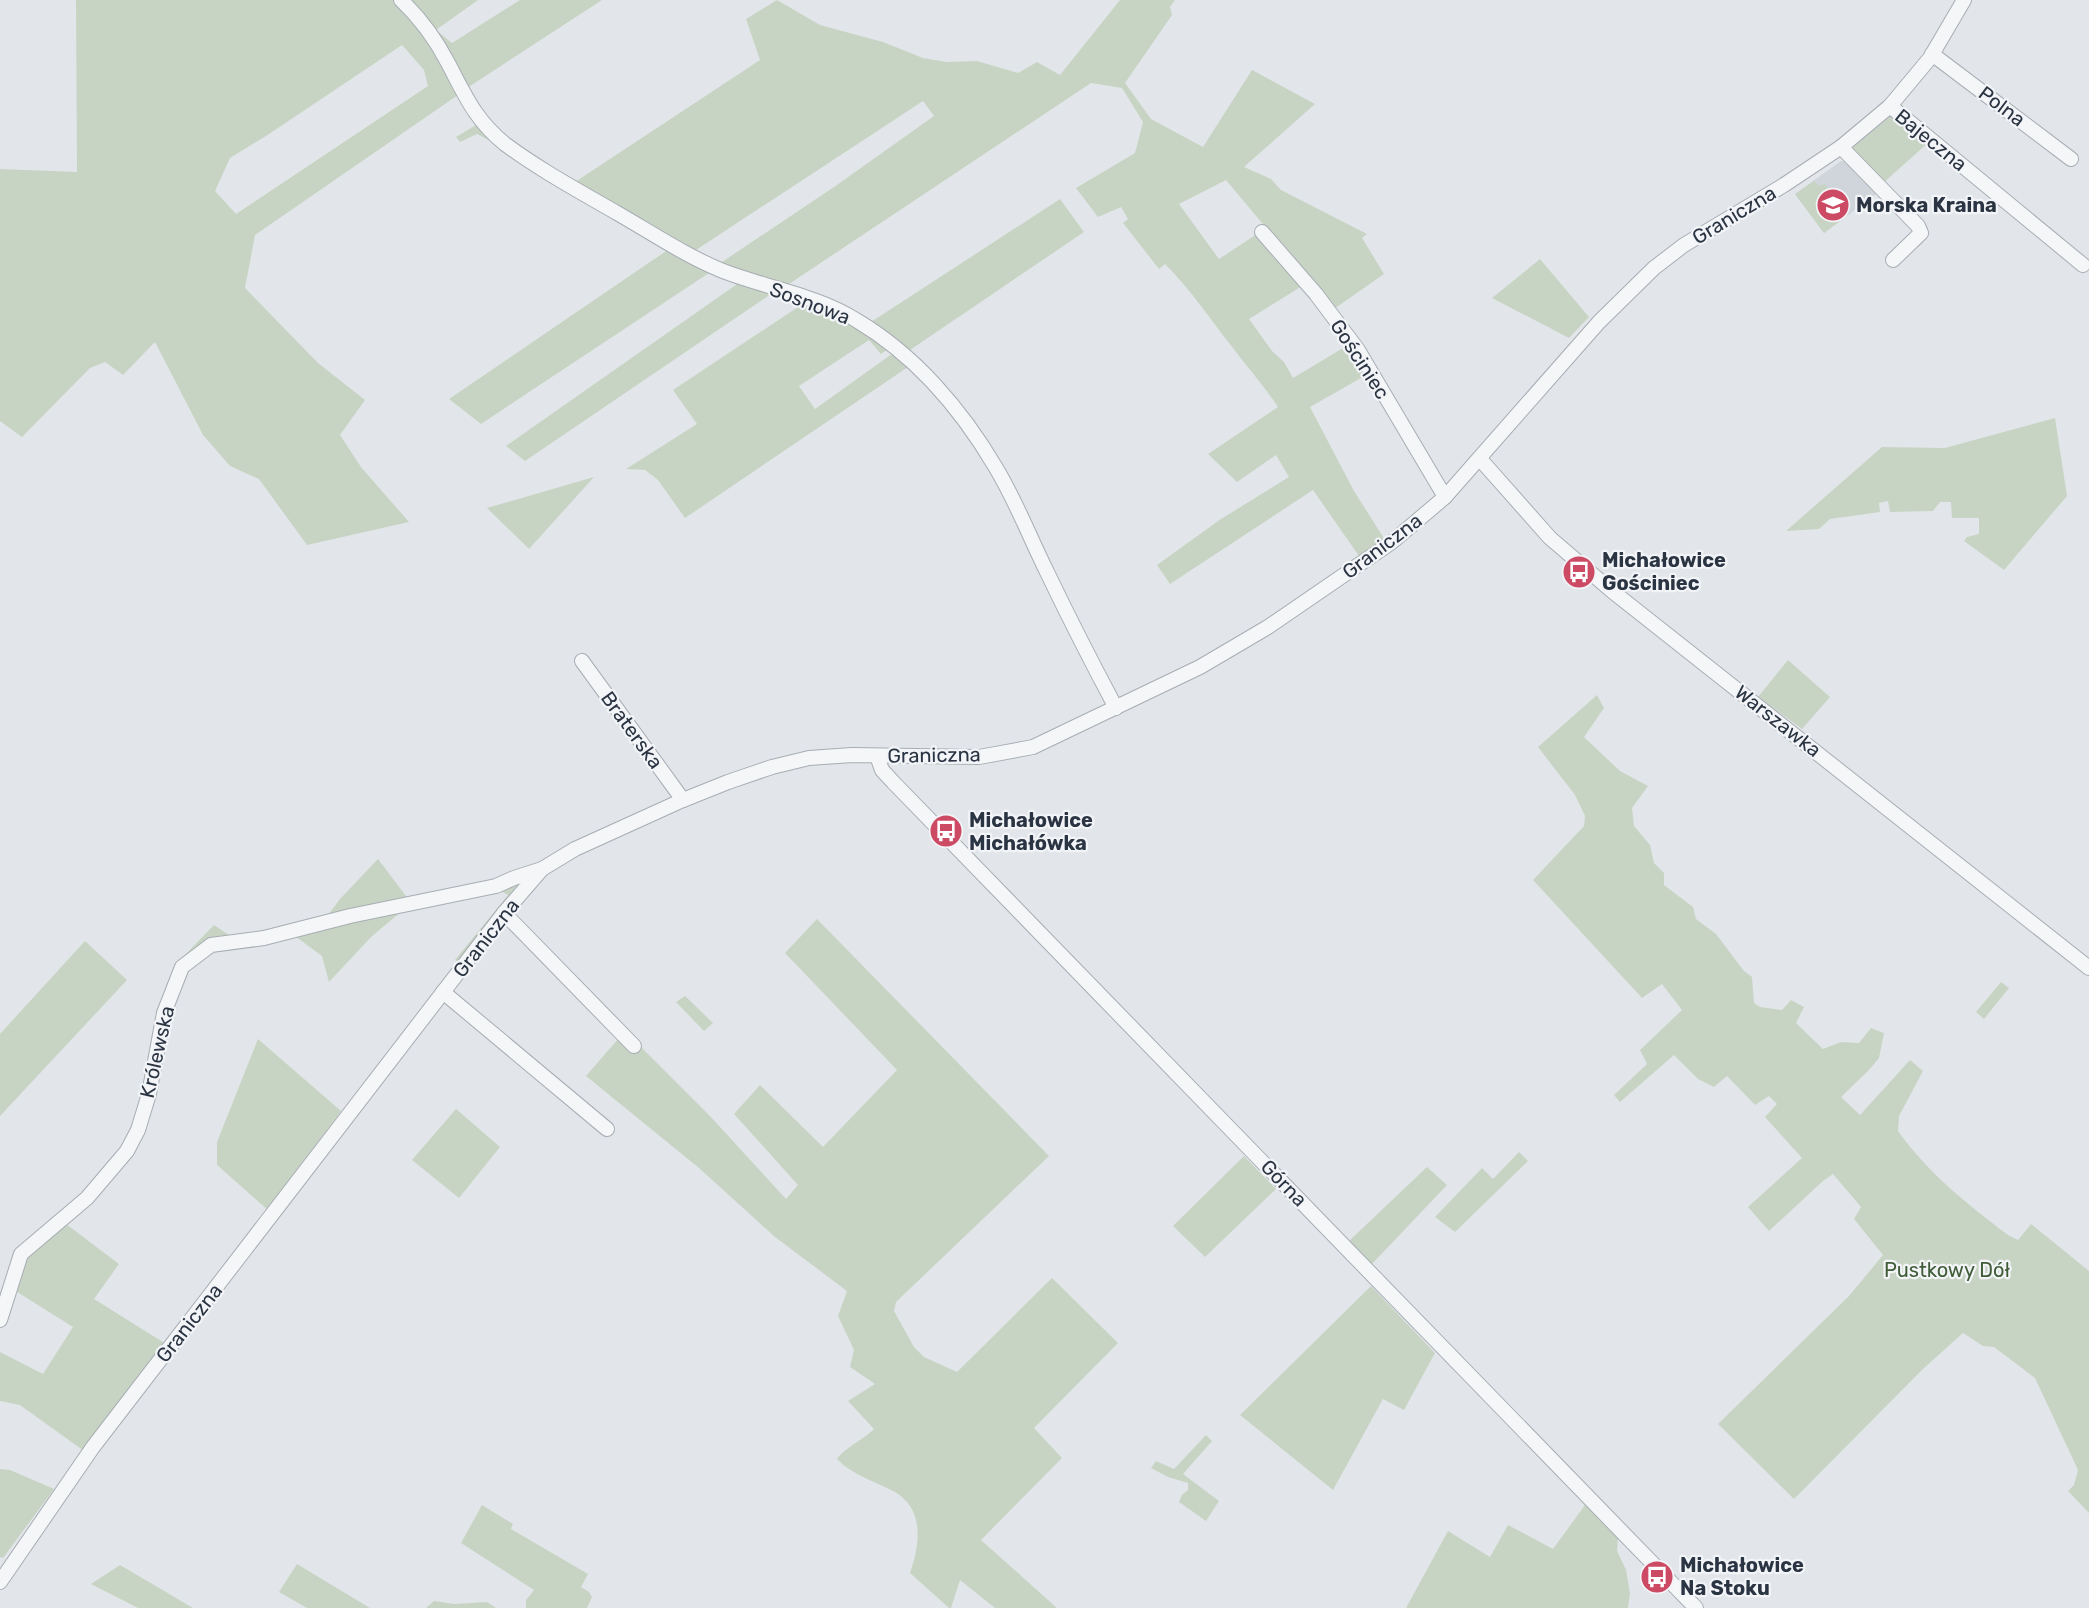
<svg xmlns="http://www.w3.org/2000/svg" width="2089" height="1608" font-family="Rubik,sans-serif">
<rect width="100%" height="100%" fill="#e2e6ea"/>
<polygon fill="#d0d5dc" points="1841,161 1851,162 1879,192 1824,233 1795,194"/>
<g fill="#c8d4c3" fill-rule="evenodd">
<path d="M76,0H394L422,31L498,145L477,134L460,142L456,137L476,125L458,95L255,235L245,288L318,363L365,400L340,435L361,467L409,522L307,545L259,479L230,466L203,435L155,342L123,375L105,362L90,368L22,437L0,421V169L77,172ZM402,45L424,70L428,86L236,214L215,191L230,158L266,136Z"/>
<polygon points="404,0 478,0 436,30 452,43 520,0 602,0 464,90"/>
<path d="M777,0L820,25L883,42L923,58L947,62L977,61L1018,73L1037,62L1060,75L1120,0H1175L1170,7L1172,15L1125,83L1151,119L1203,147L1252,70L1315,104L1244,167L1271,179L1281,190L1367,234L1362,238L1384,274L1334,309L1226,180L1179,204L1219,259L1260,232L1302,286L1249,319L1272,351L1284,362L1293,378L1348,345L1368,374L1310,407L1354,491L1385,540L1359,556L1313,490L1170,584L1157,565L1221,519L1289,477L1276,455L1237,482L1208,454L1278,407C1264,386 1248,368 1233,348C1210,319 1191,290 1165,264L1159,269L1123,223L1128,219L1121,207L1098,217L1076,188L1135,153L1143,122L1122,88L1091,83L783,288L719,264L834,187L934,116L923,101L696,250L572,184L760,60L746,19Z"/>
<polygon points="1893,114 1929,142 1882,184 1849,151"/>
<polygon points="1814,181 1819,186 1825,184 1848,215 1824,233 1795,194"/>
<polygon points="1060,199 1084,232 910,350 871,322"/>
<polygon points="672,247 712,271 481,424 449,399"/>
<polygon points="1540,259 1589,317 1569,338 1492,298"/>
<polygon points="740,282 774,292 525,461 506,446"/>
<polygon points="804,303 824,308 891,347 881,354 869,340 799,386 815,409 896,351 911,365 685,518 658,480 645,470 626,469 697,424 673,390"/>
<polygon points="2055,418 2067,496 2004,570 1964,541 1967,537 1979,534 1979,518 1952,518 1951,502 1940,502 1933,511 1890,512 1888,501 1879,503 1880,512 1830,519 1819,529 1786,531 1882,447 1945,448"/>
<polygon points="594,477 529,549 487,508"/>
<polygon points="1788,660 1830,697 1802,729 1758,697"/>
<path d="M1597,695L1604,708L1584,737L1620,771L1648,786L1632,808L1634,826L1650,845L1654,863L1664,873V885L1693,907L1696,919L1716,934L1744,971L1752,977L1754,1003L1760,1007L1782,1010L1791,1000L1804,1007L1796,1023L1823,1049L1841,1042L1859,1043L1871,1028L1884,1033L1879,1058L1869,1070L1841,1097L1860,1115L1910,1060L1923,1071L1899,1116L1898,1131C1928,1173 1967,1204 2008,1235L2018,1240L2031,1224L2089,1271V1513L2068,1491L2074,1485L2078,1470L2035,1378L1994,1347L1983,1346L1963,1333L1923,1369L1794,1499L1718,1424L1849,1296L1883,1255L1854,1219L1861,1207L1833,1174L1823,1181L1769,1231L1748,1207L1802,1158L1765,1117L1777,1104L1769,1096L1755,1105L1727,1076L1714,1087L1698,1079L1674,1055L1620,1102L1614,1095L1647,1064L1640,1050L1682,1010L1662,984L1642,998L1533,880L1584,826L1585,816L1575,795L1538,747Z"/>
<polygon points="378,859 409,900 328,915 340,899"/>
<polygon points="522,880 526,881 459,962 455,960 508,895 501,891"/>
<polygon points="402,911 371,937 329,982 322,956 292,934"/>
<path d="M817,919L1049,1156L896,1302L894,1311L914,1347L924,1357L957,1372L1052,1278L1118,1343L1034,1428L1062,1458L981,1540L1057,1608H995L960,1580L951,1608H949L910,1573C920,1544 925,1508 893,1491C874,1481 852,1475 837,1459C843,1449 864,1439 874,1429L848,1401L875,1384L850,1367L854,1350L838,1316L847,1291L775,1237L699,1168L586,1076L619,1038L638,1044L710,1116L786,1199L798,1185L734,1114L760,1085L823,1147L897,1070L785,953Z"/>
<polygon points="214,925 232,937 183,964 180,960"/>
<polygon points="85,941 127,980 0,1116 0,1034"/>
<polygon points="2001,982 2009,988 1984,1019 1976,1012"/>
<polygon points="685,996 713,1023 704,1031 676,1002"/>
<polygon points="258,1039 341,1111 268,1210 217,1165 217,1142"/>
<polygon points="456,1109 500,1147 459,1198 412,1160"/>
<polygon points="1519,1152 1528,1161 1455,1232 1435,1217 1482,1168 1493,1179"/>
<polygon points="1244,1156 1276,1189 1205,1257 1173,1226"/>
<polygon points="1427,1167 1447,1185 1371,1265 1348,1242"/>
<polygon points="66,1224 119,1264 94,1299 166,1344 84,1451 20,1405 0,1401 0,1352 43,1374 73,1327 14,1290 26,1257"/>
<polygon points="1371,1286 1435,1353 1404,1410 1383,1399 1333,1490 1240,1415"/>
<polygon points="1206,1435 1212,1441 1183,1474 1219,1501 1206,1521 1179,1502 1182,1495 1188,1490 1188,1483 1168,1477 1151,1468 1156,1461 1174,1469"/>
<polygon points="0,1469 10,1470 54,1489 3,1558 0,1557"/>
<polygon points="482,1505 513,1524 511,1529 588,1574 581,1587 589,1592 592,1597 587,1608 526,1608 526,1600 534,1590 461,1543"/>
<polygon points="1585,1505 1618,1536 1617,1551 1626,1570 1630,1593 1628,1608 1406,1608 1448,1531 1490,1557 1508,1525 1553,1549"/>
<polygon points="297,1564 370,1608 307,1608 279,1592"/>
<polygon points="120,1565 193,1608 138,1608 91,1584"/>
<polygon points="434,1601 454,1604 487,1602 496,1608 426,1608"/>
</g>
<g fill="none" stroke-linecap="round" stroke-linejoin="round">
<g stroke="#a7adb4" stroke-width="16">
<g id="minor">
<path d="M401,0C419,17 436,40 448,63C465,95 475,120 505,144C540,170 579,191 617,213C652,233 686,256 723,271C767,288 816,295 856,320C915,355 962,410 996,468C1016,501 1030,538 1047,572C1069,618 1092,663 1116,708"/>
<polyline points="1932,54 2071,159"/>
<polyline points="1890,106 2083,265"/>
<polyline points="1841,147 1918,226 1921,233 1893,260"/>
<polyline points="1262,232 1316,294 1358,350 1445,497"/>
<polyline points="1480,459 1550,538 1612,591 2089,968"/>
<polyline points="582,661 683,800"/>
<polyline points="877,756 882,770 893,782 1696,1608"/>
<polyline points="504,913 634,1046"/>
<polyline points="443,992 607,1129"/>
<polyline points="0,1320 21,1254 87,1198 127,1151 138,1130 149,1094 164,1013 182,967 211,945 264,938 350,916 496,886 514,878 542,869"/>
<polyline points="0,1582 93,1447 504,913 542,869 575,849 683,800 728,782 772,767 809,758 852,755 979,757 1033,747 1200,667 1268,627 1392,542 1445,497 1599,322 1654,268 1684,245 1784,185 1841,147 1890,106 1930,58 1964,0"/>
</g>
</g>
<use href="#minor" stroke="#f5f6f8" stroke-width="14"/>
</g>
<defs>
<g id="school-disc" transform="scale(1.725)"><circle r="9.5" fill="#cc4a64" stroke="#f2f4f7"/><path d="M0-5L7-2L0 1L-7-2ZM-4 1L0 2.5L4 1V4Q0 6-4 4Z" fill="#fff"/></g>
<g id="bus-disc" transform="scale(1.725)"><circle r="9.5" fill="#cc4a64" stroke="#f2f4f7"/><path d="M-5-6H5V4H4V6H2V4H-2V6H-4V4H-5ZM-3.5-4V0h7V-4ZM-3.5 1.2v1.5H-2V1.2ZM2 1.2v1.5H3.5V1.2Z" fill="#fff"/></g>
</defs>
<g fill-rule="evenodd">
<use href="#school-disc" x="1833" y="205"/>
<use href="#bus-disc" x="1579" y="572"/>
<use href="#bus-disc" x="946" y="831"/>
<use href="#bus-disc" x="1657" y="1577"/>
</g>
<g text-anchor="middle" stroke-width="4.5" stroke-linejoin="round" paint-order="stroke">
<g font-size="20" fill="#2a3442" stroke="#f2f4f7">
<text transform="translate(2002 106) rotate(37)" y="7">Polna</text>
<text transform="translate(1931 140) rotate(39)" y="7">Bajeczna</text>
<text transform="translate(1734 215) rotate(-31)" y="7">Graniczna</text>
<text transform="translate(810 303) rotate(21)" y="7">Sosnowa</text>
<text transform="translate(1360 359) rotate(57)" y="7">Gościniec</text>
<text transform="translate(1382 546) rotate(-37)" y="7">Graniczna</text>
<text transform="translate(1778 721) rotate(38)" y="7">Warszawka</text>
<text transform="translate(632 730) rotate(54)" y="7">Braterska</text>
<text transform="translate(934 755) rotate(-1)" y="7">Graniczna</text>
<text transform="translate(486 938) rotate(-52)" y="7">Graniczna</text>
<text transform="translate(157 1052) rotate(-77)" y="7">Królewska</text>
<text transform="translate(1284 1183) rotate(46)" y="7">Górna</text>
<text transform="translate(189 1323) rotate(-52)" y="7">Graniczna</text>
</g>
<g font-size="20" font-weight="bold" fill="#2a3442" stroke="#f2f4f7" text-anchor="start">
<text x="1856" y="212">Morska Kraina</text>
<text x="1602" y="567">Michałowice<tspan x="1602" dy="23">Gościniec</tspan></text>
<text x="969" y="827">Michałowice<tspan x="969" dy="23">Michałówka</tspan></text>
<text x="1680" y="1572">Michałowice<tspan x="1680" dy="23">Na Stoku</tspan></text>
</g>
<g font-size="20" fill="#415d38" stroke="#f2f4f7">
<text x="1947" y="1277">Pustkowy Dół</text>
</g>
</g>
</svg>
